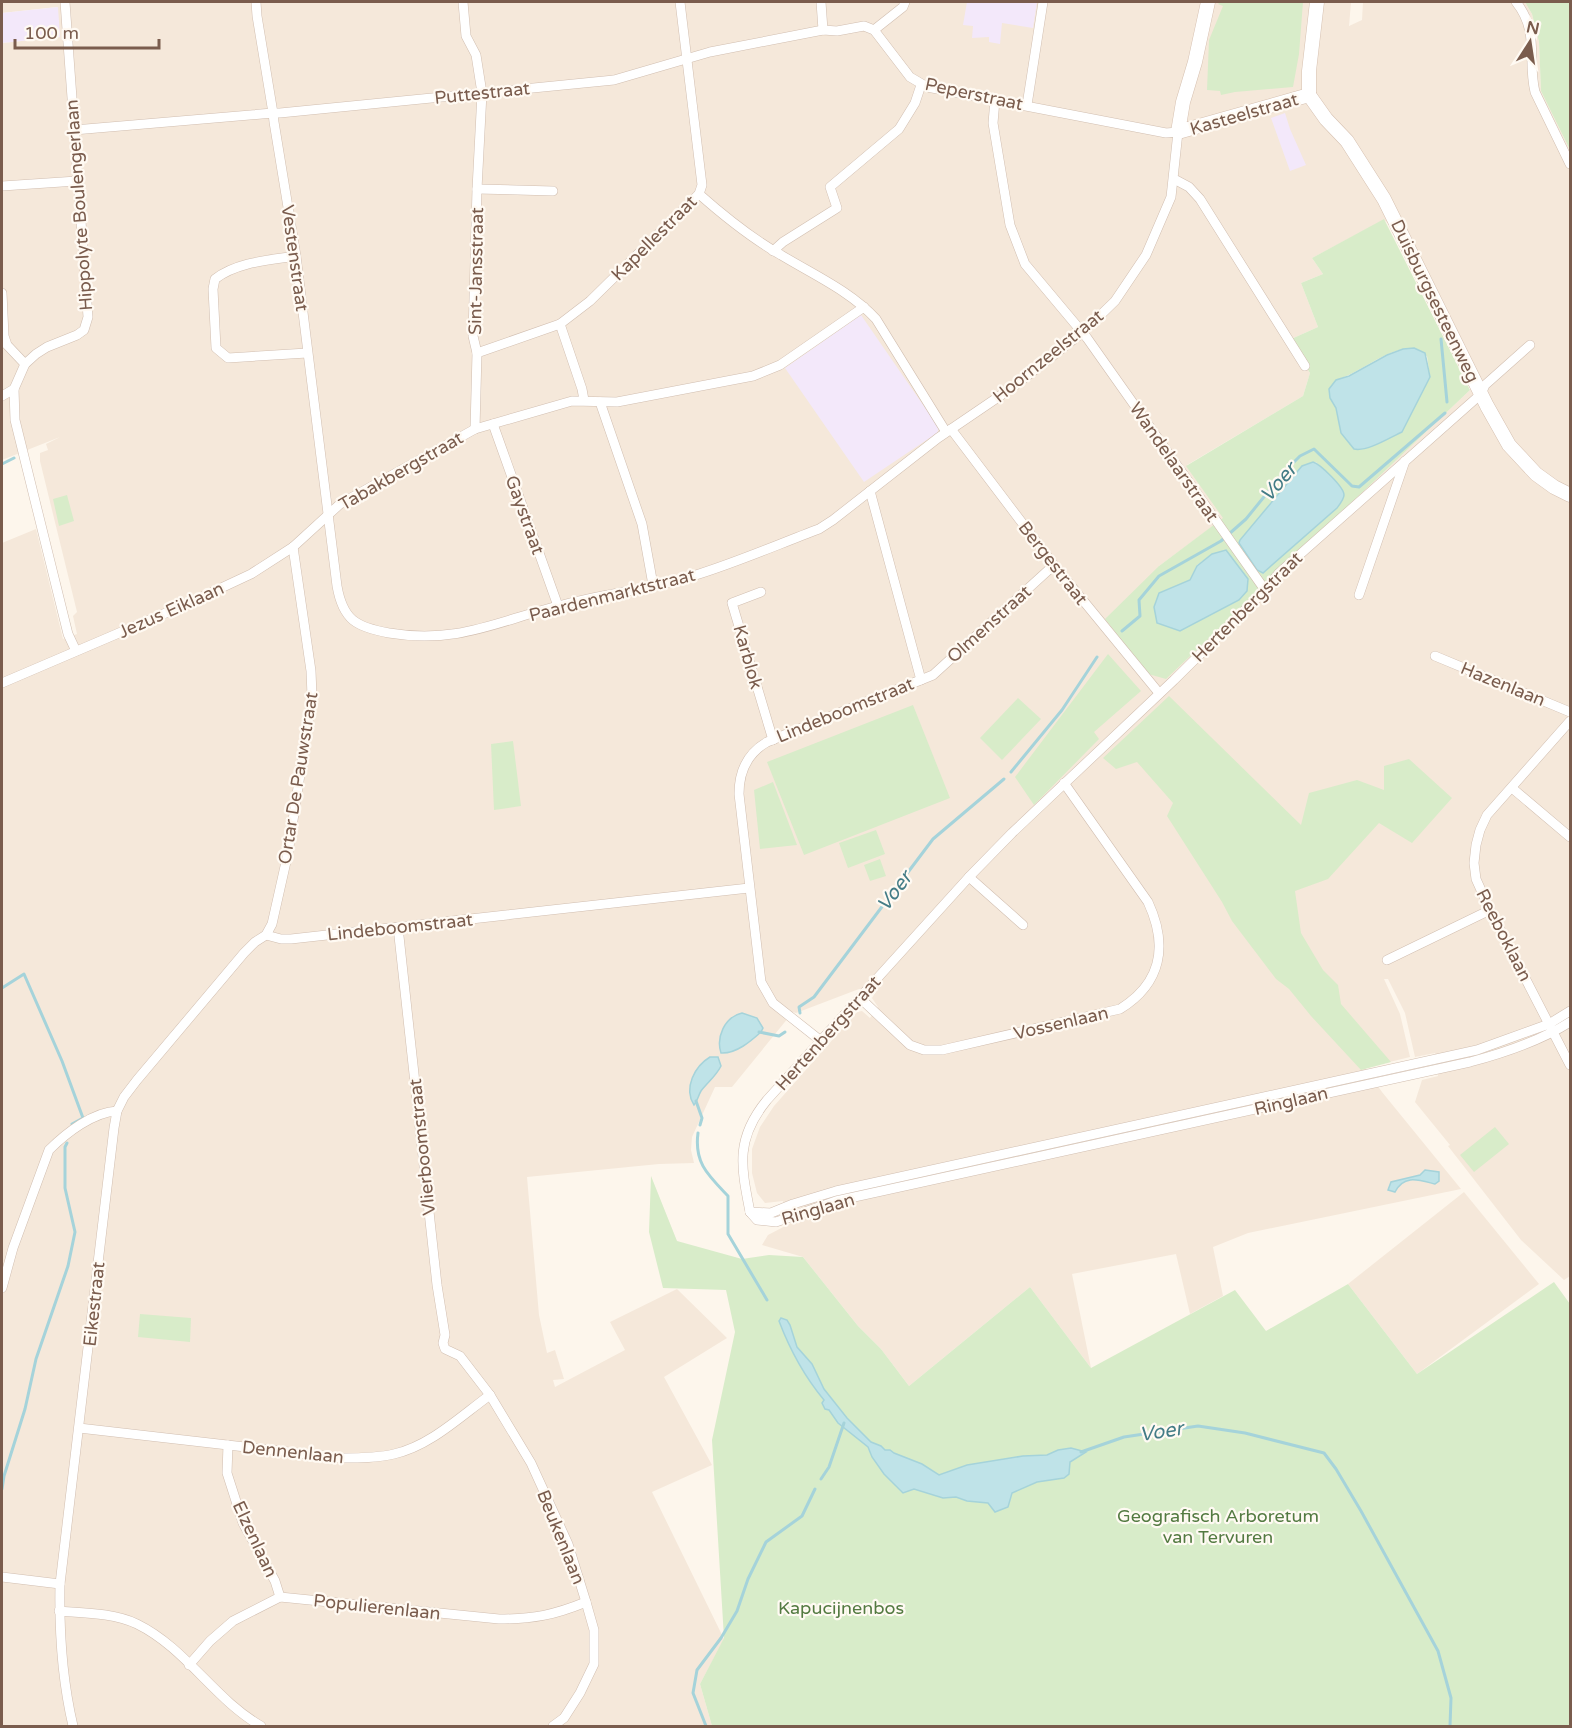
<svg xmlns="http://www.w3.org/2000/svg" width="1572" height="1728" font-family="'Varela Round',sans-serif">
<rect width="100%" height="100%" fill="#fdf6ec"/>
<g fill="#f5e8da" fill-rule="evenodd">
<path d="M2,2H1351L1349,26L1362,20L1363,2H1525L1532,14L1539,42L1541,91L1570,150V1276L1564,1280L1521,1240L1448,1146L1450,1145L1415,1102L1422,1080L1438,1076L1435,1053L1415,1057L1405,1013L1388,979H1384L1400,1014L1410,1057L1365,1068L1382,1092L1461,1189L1248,1233L1213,1247L1223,1296L1190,1314L1176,1254L1072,1274L1091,1368L1030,1287L909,1386L881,1349L858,1326L803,1257L762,1245L768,1235L791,1223L783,1201L765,1203L757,1193L752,1173V1149L760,1127L774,1106L857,1012L862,1011L870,1018L878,1007L872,998L877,990L859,989L796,1013L793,1012L732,1087H715L692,1137L691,1150L694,1163L659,1164L527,1177L539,1315L547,1353L555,1350L564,1379L553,1380L555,1387L625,1350L610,1322L677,1289L727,1338L664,1377L712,1465L652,1492L724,1639L700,1684L712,1726H2V543L36,529L63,639L77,634L73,616L77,612L40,461V453L48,450L46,444L60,437L2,460V43L60,37L57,7L2,13ZM1384,220L1410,242L1474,374L1470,390L1166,678L1148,674L1159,566L1224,518L1187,465L1303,396L1310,373L1289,340L1318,327L1301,283L1323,274L1312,258Z"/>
<polygon points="1464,1192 1539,1284 1417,1374 1348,1284"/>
</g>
<g fill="#f3e8fa">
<polygon points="967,2 1037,2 1033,28 1002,23 1000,44 989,42 989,37 972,38 973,26 963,25"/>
<polygon points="58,7 60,37 2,43 2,13"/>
<polygon points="1285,113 1290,129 1306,165 1290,171 1271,118"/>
<polygon points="861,315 939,428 937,433 864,482 785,368"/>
</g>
<g fill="#d8ecc9" fill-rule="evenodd">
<polygon points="1220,2 1303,2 1299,54 1293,87 1235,92 1221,95 1220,91 1207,90 1209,40 1223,6 1218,4"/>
<polygon points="1525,2 1570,2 1570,150 1541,91 1539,42 1532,14"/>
<path d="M1384,219L1470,390L1166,679L1148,674L1105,619L1159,566L1223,518L1186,466L1303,396L1310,373L1289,340L1318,327L1301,283L1323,274L1312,258ZM1408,348L1427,356L1430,377L1404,428L1397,434L1373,446L1354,448L1341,433L1336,408L1330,398L1336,380C1361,372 1382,352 1408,348ZM1316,462L1341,488L1342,501L1337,508L1262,573L1257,570L1240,540L1302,466ZM1212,554L1248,579L1247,591L1239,600L1180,631L1159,593L1190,580L1197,565Z"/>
<polygon points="67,495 74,521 59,526 53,499"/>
<polygon points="1108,654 1141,691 1094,732 1099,739 1034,805 1015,777"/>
<polygon points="1169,696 1301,825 1309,793 1357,780 1384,790 1384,766 1409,759 1452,798 1412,843 1379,823 1328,879 1295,891 1301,933 1323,970 1338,985 1341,1004 1391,1062 1361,1070 1311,1016 1289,989 1276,979 1232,921 1222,902 1167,816 1173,803 1137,762 1116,769 1103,758"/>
<polygon points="1018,698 1041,719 1002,760 980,738"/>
<polygon points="913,705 950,798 804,855 767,762"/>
<polygon points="513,741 521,806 494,810 491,744"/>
<polygon points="773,782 797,845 760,849 754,790"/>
<polygon points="876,830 885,854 848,868 839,843"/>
<polygon points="880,859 886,876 870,881 864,865"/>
<polygon points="1495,1127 1509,1144 1474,1172 1460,1155"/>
<polygon points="651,1176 677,1241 742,1259 769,1255 803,1257 858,1326 881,1349 909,1386 1030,1287 1091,1368 1235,1290 1266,1331 1348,1284 1417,1374 1554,1282 1570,1304 1570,1726 712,1726 700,1684 724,1638 712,1440 735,1332 726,1290 663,1288 649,1232"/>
<polygon points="140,1314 191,1318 190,1342 138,1337"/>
</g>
<g fill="#bfe3e8" stroke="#a5d3da" stroke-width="1.5">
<path d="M1414,348L1425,353L1430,377L1404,428L1402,432C1389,438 1367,452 1354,449L1341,433L1336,408L1330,398L1329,389L1336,380L1349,376L1387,355L1403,349Z"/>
<path d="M1313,462C1320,464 1344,487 1344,495C1344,499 1340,504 1337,508L1263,573L1257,570L1239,543L1240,540L1302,466Z"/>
<polygon points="1226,550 1248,579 1247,591 1239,600 1180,631 1157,623 1154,607 1159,593 1190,580 1197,566 1212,554"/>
<path d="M742,1013L757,1018L763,1028L761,1032C751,1041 736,1054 721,1053C716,1038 724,1017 742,1013Z"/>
<path d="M710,1057H718L721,1066C716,1076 708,1082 701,1091C698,1096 698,1100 694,1105C683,1088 695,1066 710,1057Z"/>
<path d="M1425,1170L1439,1172V1181L1435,1184C1419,1180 1404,1174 1395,1192L1388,1190L1391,1182L1420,1175Z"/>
<path d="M781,1318L787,1320L790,1325L797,1347L812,1364L824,1389L847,1418L871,1442L881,1446L885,1450H890L894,1453L922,1464L939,1475L967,1465L1023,1456L1047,1455L1058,1450L1071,1448L1086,1452L1070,1462L1069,1474L1064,1478L1037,1482L1012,1493L1008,1507L995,1512L988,1503L967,1501L956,1497L943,1498L914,1489L903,1493L884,1474L872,1457L868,1447L838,1423L829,1410L825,1409L822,1403L824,1400C804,1376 790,1350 779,1321Z"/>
</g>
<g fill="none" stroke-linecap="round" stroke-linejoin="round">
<g stroke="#a5d3da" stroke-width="3">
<polyline points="1441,339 1447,402"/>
<polyline points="2,464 14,458"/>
<polyline points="1122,631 1140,616 1139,600 1159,576 1221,541 1246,519 1285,471 1300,456 1314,449 1352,486 1359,487 1445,413"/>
<polyline points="1011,772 1062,710 1097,657"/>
<polyline points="2,988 24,974 62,1061 83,1118 72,1124"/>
<polyline points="800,1013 799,1007 814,997 933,839 1004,779"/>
<polyline points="759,1032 779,1036 785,1032"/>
<polyline points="696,1101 702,1118 700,1125"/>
<path d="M698,1133C694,1163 708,1175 728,1196V1234L767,1300"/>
<polyline points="1081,1452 1124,1437 1198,1426 1245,1433 1324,1453 1336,1469 1361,1511 1438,1651 1451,1698 1450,1726"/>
<polyline points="821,1479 829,1467 844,1423"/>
<polyline points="2,1489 4,1476 25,1409 36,1359 68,1266 75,1232 65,1188 65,1147 67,1143"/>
<polyline points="706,1726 693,1693 697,1670 721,1638 737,1611 748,1579 766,1542 802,1516 815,1489"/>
</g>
<g stroke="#d1beb0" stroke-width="10">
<g id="street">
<polyline points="65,2 88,317 84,330 77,335 47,347 36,354 25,364 14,389 15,420 68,634 76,651"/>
<polyline points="463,2 466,36 476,55 482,93 477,189 473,336 477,353 475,429"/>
<polyline points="821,2 823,30"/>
<path d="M1516,2C1540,32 1527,59 1535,92L1570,164"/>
<polyline points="874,30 903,7 905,2"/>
<polyline points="995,100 993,123 1010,225 1025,264 1087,338 1265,590"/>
<polyline points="1027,105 1043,2"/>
<path d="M74,130L273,113H280L614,80L710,52L823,30L837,31L864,26L874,30L910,77L927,87L1166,133L1178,132L1171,197L1146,255L1115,301L1083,332L1013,387L938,438L833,520L819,529C779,544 740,561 699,574C656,588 610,593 566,604C501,619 460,645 389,633C356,627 343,620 337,586L296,256L274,122L273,113L257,16L256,2"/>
<polyline points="1174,179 1189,187 1200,199 1305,366"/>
<polyline points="2,186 77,181"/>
<polyline points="477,189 553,191"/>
<path d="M699,194C725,217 751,238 781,255C814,275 850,291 876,319L946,432"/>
<polyline points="773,251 783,242 837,208 830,187 899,129 915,103 921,85"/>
<path d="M296,256C270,260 237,262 215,279L213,289L216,348L228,358L307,353"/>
<polyline points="2,293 4,336 7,345 25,364"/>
<polyline points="560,324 582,389 584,400"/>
<polyline points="477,353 560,324 590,301 699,194 702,185 680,2"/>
<polyline points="2,396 14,389"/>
<polyline points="600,402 642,524 653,585"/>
<polyline points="493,424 558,606"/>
<polyline points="951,429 1054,565 1159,693"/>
<polyline points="870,491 921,680"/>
<polyline points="761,592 732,603 773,740"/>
<polyline points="1359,595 1405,461"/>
<polyline points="1435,656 1570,712"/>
<polyline points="2,683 189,603 251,574 293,547 340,504 475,429 572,401 617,402 753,376 780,365 864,307"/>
<polyline points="1570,721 1487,815 1480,830 1476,845 1474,863 1476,879 1490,910 1570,1065"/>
<polyline points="1512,788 1570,837"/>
<polyline points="969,877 1023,925"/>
<polyline points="398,927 437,1285 445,1335 443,1343 445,1349 460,1356 490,1395 531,1463 568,1544 586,1602 594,1630 594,1664 580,1693 564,1718 553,1726"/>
<polyline points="266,935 281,939 291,939 749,888"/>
<polyline points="1387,960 1490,910"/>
<path d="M860,998L910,1045L924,1050H942L1120,1009C1162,983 1168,945 1148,902L1064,783"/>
<path d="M821,1041L773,1003L761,982L739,794C739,771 748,753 767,742L933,675L1054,565"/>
<path d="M750,1212C741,1166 735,1139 767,1100L969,877L1012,833L1174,680L1265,590L1279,573L1481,394L1485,385L1530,345"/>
<path d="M750,1212L757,1220L776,1222L836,1201L1470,1062C1504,1053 1540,1041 1570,1022"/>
<polyline points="750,1212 771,1213 793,1204 836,1191 1477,1050 1549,1024 1570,1011"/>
<path d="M2,1288L13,1248L49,1150C66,1133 93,1112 117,1111"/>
<path d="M79,1428L342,1458C360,1458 377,1458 394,1454C430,1446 461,1416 490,1395"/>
<polyline points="228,1445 227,1473 243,1523 275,1581 280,1597"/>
<polyline points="2,1577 60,1584"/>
<path d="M59,1611C84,1613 114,1613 137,1624C186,1648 214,1699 261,1726"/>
<path d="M189,1665L210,1641L233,1621L280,1597L499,1619C534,1619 554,1615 586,1602"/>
<path d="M73,1726C62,1679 59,1633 60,1584L114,1128L117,1111L124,1097L137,1080L244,953L255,942L266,935L272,924L288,853L312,696L311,671L293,547"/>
</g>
</g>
<g stroke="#d6c0b0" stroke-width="15">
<g id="secondary">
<polyline points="1208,2 1195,62 1183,102 1178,132 1309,95"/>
<polyline points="1309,95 1326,119 1347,141 1384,199 1487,406 1509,445 1536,474 1554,487 1570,495"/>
<polyline points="1309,95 1309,71 1317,2"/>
</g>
</g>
<use href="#street" stroke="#fff" stroke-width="9"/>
<use href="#secondary" stroke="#fff" stroke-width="14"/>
</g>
<g text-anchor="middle" stroke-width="4.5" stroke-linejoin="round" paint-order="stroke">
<g font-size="18" fill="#7a5c4d" stroke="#fffaf3">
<text transform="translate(482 93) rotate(-6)" y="6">Puttestraat</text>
<text transform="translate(974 94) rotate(12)" y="6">Peperstraat</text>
<text transform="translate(1244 114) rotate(-16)" y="6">Kasteelstraat</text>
<text transform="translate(79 205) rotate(-94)" y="6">Hippolyte Boulengerlaan</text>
<text transform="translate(654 238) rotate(-45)" y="6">Kapellestraat</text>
<text transform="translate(295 258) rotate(82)" y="6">Vestenstraat</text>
<text transform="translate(476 271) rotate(-89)" y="6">Sint-Jansstraat</text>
<text transform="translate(1435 301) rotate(64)" y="6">Duisburgsesteenweg</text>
<text transform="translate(1048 356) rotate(-39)" y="6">Hoornzeelstraat</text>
<text transform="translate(1174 462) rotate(55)" y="6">Wandelaarstraat</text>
<text transform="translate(401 471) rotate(-30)" y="6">Tabakbergstraat</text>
<text transform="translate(525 515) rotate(70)" y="6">Gaystraat</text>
<text transform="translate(1053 563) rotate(52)" y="6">Bergestraat</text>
<text transform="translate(612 595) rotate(-14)" y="6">Paardenmarktstraat</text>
<text transform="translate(1247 607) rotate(-45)" y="6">Hertenbergstraat</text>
<text transform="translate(171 610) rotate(-24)" y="6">Jezus Eiklaan</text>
<text transform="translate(989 624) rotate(-42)" y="6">Olmenstraat</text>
<text transform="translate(748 657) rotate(74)" y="6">Karblok</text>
<text transform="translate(1503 684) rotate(22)" y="6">Hazenlaan</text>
<text transform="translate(845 710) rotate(-22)" y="6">Lindeboomstraat</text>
<text transform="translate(298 778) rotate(-81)" y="6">Ortar De Pauwstraat</text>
<text transform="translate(400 927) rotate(-6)" y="6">Lindeboomstraat</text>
<text transform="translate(1504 935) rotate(63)" y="6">Reeboklaan</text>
<text transform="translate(1061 1023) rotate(-13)" y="6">Vossenlaan</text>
<text transform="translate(828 1033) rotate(-48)" y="6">Hertenbergstraat</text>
<text transform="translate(1291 1101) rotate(-13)" y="6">Ringlaan</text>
<text transform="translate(422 1147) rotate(-96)" y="6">Vlierboomstraat</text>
<text transform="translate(818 1209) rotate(-16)" y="6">Ringlaan</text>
<text transform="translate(94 1304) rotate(-84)" y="6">Eikestraat</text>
<text transform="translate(293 1452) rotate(6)" y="6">Dennenlaan</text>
<text transform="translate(561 1537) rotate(68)" y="6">Beukenlaan</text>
<text transform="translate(255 1539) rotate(65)" y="6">Elzenlaan</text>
<text transform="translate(377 1607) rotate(6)" y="6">Populierenlaan</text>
</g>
<g font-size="18" fill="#537a41" stroke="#fffaf3">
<text x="1218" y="1522">Geografisch Arboretum<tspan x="1218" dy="21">van Tervuren</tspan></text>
<text x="841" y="1614">Kapucijnenbos</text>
</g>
<g font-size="20" font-style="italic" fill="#437c86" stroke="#fffaf3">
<text transform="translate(1278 482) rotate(-49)" y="7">Voer</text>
<text transform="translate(894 891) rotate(-53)" y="7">Voer</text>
<text transform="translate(1161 1431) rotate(-9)" y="7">Voer</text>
</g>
</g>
<rect width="1572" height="1728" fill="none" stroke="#7a5c4d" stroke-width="6"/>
<g transform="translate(1530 42) rotate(12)" stroke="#fffaf3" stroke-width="4.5" paint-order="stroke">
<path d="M0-4.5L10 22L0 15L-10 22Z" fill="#7a5c4d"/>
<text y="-9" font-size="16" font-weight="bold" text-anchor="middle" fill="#7a5c4d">N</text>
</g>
<path d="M15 39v9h144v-9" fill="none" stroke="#7a5c4d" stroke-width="3"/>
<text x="24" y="39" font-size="18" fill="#7a5c4d" stroke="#fffaf3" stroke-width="4.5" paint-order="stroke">100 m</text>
</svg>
